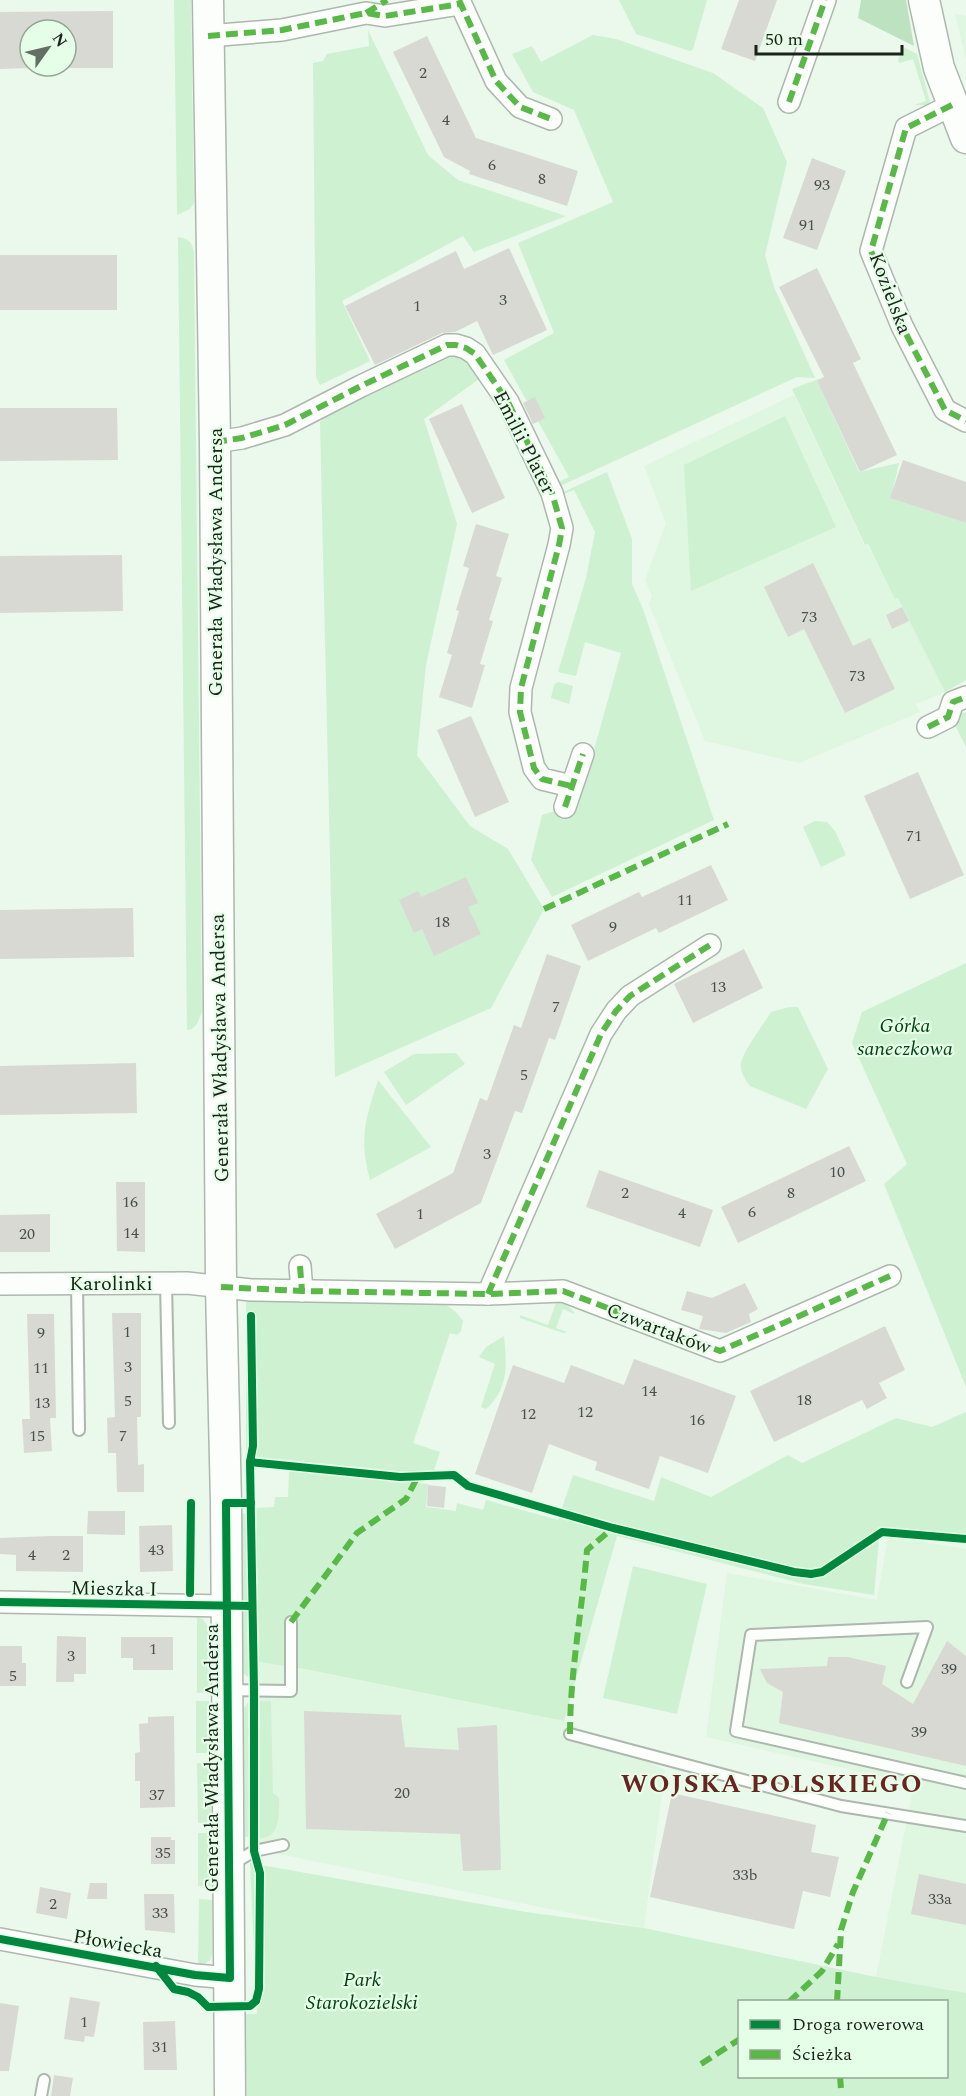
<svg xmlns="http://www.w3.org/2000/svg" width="966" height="2096" font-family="Spectral,serif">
<rect width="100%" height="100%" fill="#ebf8ec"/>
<g fill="#dff6e1">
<polygon points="955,14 966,16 966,60"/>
<polygon points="794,395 864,545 867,544 895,598 898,597 945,692 916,704 920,712 799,763 705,741 649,604 652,596 645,580 666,523 644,466"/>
<polygon points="888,1536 966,1549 966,1996 950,1990 876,1977 914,1784 706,1737 727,1573 877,1600"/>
<polygon points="259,1662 305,1669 564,1721 665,1770 644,1928 259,1850"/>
</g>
<g fill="#cef1d2" fill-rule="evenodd">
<polygon points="174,0 191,0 194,203 190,209 177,215"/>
<polygon points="619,0 707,0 693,49 690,51 636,34"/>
<polygon points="368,30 428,155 458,180 566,216 474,252 463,236 342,301 370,361 320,385 316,377 313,63 323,61 327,54 369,46"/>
<polygon points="593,35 616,39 713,73 763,108 787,162 765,255 774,287 815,378 797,377 558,487 556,483 569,477 504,360 554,333 518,243 613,202 574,110 533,92 512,54 532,46 541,62"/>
<polygon points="903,47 917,54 930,102 926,105 914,105 926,101 913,59 899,63 898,60"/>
<path d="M178,237C189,239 192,242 194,253L202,1012L197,1024L192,1029L187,1030Z"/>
<polygon points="456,345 479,379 424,419 457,524 426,665 417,755 470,826 508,849 544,909 491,1008 335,1077 320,422 361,386"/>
<polygon points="824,377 817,381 859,472 899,463 891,498 966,523 966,680 945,692 898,598 895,599 868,544 865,545 792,389"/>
<polygon points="785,416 836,527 691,591 684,465"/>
<polygon points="607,472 632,539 632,584 643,609 714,820 552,897 531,860 542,815 575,805 592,757 621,653 585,642 576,676 558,672 586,578 595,532 574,490 562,495 561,493"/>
<polygon points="558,682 573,686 569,704 551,698 554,685"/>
<polygon points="966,712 966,747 956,727 962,713"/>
<polygon points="815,821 827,822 835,831 846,855 821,867 803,827"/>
<polygon points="966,963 966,1387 884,1184 907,1164 852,1043 862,1012"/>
<path d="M789,1007H798L828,1069L806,1109L750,1086C744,1078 738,1068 742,1059C747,1046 763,1025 771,1012Z"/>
<polygon points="456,1053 465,1064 406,1105 384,1072 414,1054"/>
<path d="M378,1080L431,1147L370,1180C359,1137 365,1121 378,1080Z"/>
<polygon points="557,1300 569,1307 574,1312 574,1314 563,1309 556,1328 567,1332 563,1333 520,1318 520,1315 548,1325"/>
<path d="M246,1302H440C450,1306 457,1312 463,1321L461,1331L457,1335L450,1333L413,1443L440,1452L434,1470L409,1472L246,1456Z"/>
<path d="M504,1336C507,1364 509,1389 486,1409L481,1407L495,1364L479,1357L486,1347Z"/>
<polygon points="966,1412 966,1541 880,1528 874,1595 804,1584 617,1536 564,1721 305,1669 259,1662 256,1508 274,1507 275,1497 288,1497 289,1471 428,1484 426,1507 456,1511 457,1503 483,1510 486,1500 558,1520 573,1475 654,1501 661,1477 711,1497 788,1455 802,1463 896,1418 932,1427"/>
<polygon points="241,1513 247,1514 248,1677 243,1673"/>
<polygon points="633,1566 707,1584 677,1714 603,1698"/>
<polygon points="197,1617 203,1619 208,1627 209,1692 197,1693"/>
<polygon points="196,1701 209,1701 210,1753 196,1753"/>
<path d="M260,1701H271L273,1793L279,1798C279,1813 281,1839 259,1838Z"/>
<polygon points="248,1702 250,1837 245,1837 243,1710"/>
<polygon points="197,1763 211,1763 211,1823 198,1823"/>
<rect x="198" y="1833" width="14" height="53"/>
<path d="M250,1863L526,1912L644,1928L876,1977L966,1993V2096H247L244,2014H257ZM740,2002H946V2076H740Z"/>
<polygon points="199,1899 212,1900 212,1954 210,1960 203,1965 198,1965"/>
</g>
<polygon fill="#bde2c0" points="861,0 906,0 914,46 858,18"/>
<g fill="#d9d9d3">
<polygon points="739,0 777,0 755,61 721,49"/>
<polygon points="113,11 113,68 66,68 66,30 30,30 30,68 0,69 0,12"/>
<polygon points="427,36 476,138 578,171 567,206 469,174 470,171 444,157 393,52"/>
<polygon points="812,158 846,171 817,250 783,238"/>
<polygon points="509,248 547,330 493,355 477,321 455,332 442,333 375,365 345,306 456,251 464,269"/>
<rect x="0" y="255" width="117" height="55"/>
<polygon points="817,268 861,359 853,363 897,455 860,472 817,381 824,377 779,287"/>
<polygon points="535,397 545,418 533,424 523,403"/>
<polygon points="462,404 505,498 472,513 429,419"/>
<polygon points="0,408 117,408 118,460 0,461"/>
<polygon points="903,460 966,482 966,523 890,498"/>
<polygon points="476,524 509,534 496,576 502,578 489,620 493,621 480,664 485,665 472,708 439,697 452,655 447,653 459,611 456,610 469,568 463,566"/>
<polygon points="122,555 123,611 0,613 0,556"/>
<polygon points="813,563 853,646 870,638 895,689 845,713 804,629 788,637 764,587"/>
<polygon points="902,607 909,621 892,629 886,615"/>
<polygon points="471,716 509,802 475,817 437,730"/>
<polygon points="918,772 964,875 910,899 864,796"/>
<polygon points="711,865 728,900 659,933 656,928 588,961 571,925 639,892 642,897"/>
<polygon points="466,877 478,903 468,907 481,934 434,956 422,929 414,933 399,900 418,891 421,897"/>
<polygon points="133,908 134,957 0,959 0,910"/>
<polygon points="744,949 763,988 693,1023 674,984"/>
<polygon points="547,954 581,966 555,1040 549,1038 522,1113 515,1111 481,1203 395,1249 376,1214 453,1173 480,1098 487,1101 514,1025 521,1028"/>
<polygon points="136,1063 137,1113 0,1115 0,1066"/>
<polygon points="849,1146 866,1181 738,1243 721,1207"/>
<polygon points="599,1170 713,1210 700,1247 586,1207"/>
<polygon points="116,1182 145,1182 145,1252 117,1251"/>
<polygon points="50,1214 50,1252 0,1252 0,1215"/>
<polygon points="745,1283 758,1309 749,1314 751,1322 726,1333 699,1329 703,1316 681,1310 687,1291 712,1298"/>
<polygon points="112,1313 141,1313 141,1417 137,1417 138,1465 144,1464 144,1492 117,1492 116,1453 108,1453 107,1418 115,1417"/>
<polygon points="27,1314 54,1314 56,1418 50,1418 52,1451 24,1453 22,1419 30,1419"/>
<polygon points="885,1326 905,1370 879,1383 887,1398 867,1409 862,1400 774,1442 750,1391"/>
<polygon points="634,1359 736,1396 708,1473 660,1456 649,1489 595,1470 597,1462 549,1444 532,1493 475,1474 513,1365 564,1383 571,1365 624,1385"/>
<polygon points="428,1485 446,1487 444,1508 427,1506"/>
<polygon points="88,1511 125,1511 125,1535 87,1534"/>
<polygon points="172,1525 173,1571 140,1572 139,1526"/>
<polygon points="49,1536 83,1536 83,1572 16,1571 16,1555 0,1554 0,1538"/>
<polygon points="57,1636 86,1637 86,1674 74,1674 74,1682 56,1682"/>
<polygon points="121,1637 173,1637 173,1670 133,1670 133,1658 121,1658"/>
<polygon points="947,1641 966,1656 966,1766 779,1723 783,1692 767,1683 760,1669 827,1666 828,1657 848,1657 886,1666 882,1684 913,1704"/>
<polygon points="0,1646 22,1646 22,1663 26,1663 26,1686 0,1686"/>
<polygon points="304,1711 401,1715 405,1747 459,1750 457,1728 497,1725 501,1870 463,1871 460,1834 306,1829"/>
<polygon points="174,1716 175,1807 140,1808 140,1781 135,1781 135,1753 140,1752 139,1724 148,1723 148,1717"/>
<polygon points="672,1793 816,1825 811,1852 839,1857 830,1897 803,1891 794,1929 650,1897"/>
<polygon points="151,1837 171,1837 171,1840 175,1840 175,1864 151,1864"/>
<polygon points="919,1874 966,1884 966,1925 911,1914"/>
<polygon points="90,1883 107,1883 107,1899 87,1899"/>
<polygon points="40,1887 71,1893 67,1919 36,1913"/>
<polygon points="144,1894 174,1894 175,1933 145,1930"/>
<polygon points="70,1997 100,2002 94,2037 85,2036 84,2042 64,2039"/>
<polygon points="0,2003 19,2006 9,2071 0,2071"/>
<polygon points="175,2021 177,2070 144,2070 143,2022"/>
<polygon points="54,2075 73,2078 70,2096 51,2096"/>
</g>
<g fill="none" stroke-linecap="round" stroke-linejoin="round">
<g stroke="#adb7ae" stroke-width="14">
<g id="lane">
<polyline points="77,1283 79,1430"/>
<polyline points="166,1283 169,1423"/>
<polyline points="907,1682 927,1627 751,1635 736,1731 966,1783"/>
<polyline points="228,1690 291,1691 291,1622"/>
<polyline points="570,1734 841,1806 966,1826"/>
<polyline points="231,1865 254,1851 283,1845"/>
<polyline points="41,2096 44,2080"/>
</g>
</g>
<g stroke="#adb7ae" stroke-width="24">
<g id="street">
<polyline points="459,0 496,81 520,107 551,119"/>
<polyline points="208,36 282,30 366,13 385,16 460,4"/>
<polyline points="789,102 825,0"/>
<polyline points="952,105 906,128 871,251 902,326 945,410 966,421"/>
<polyline points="215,442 242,438 285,425 361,386 447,345 456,345 466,348 475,354 508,402 552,493 562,528 559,545 521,688 520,712 534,768 542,779 571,786"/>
<polyline points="928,727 948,717 953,702 966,697"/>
<polyline points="565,807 583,754"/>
<polyline points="300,1266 302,1291"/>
<polyline points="0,1284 187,1283 251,1290 488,1294 563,1291 720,1351 890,1276"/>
<polyline points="488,1294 601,1034 616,1011 630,996 710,945"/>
<polyline points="0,1602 227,1606"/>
<polyline points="0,1939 195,1975 230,1978"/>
</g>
</g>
<g stroke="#adb7ae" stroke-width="33">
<g id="secondary">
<polyline points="208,0 215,442 221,1287 226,1503 230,2096"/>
<polyline points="924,0 939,68 966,138"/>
</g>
</g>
<use href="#lane" stroke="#fcfefc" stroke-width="10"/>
<use href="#street" stroke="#fcfefc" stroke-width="21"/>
<use href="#secondary" stroke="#fcfefc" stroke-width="30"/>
<g stroke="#58b947" stroke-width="6" stroke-dasharray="12 6" stroke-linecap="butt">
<polyline points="459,0 496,81 520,107 551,119"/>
<polyline points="366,13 387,0"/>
<polyline points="208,36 282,30 366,13 385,16 460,4"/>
<polyline points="789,102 825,0"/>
<polyline points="952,105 906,128 871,251 902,326 945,410 966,421"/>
<polyline points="215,442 242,438 285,425 361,386 447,345 456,345 466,348 475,354 508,402 552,493 562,528 559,545 521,688 520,712 534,768 542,779 571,786"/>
<polyline points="928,727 948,717 953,702 966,697"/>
<polyline points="565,807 583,754"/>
<polyline points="544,909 728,824"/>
<polyline points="300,1266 302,1291"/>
<polyline points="221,1287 302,1291 488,1294 563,1291 720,1351 890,1276"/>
<polyline points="488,1294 601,1034 616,1011 630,996 710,945"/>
<polyline points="291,1622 357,1533 406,1499 418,1476"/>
<path d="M570,1734C570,1672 582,1612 587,1550L613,1528"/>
<polyline points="789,2002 822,1971 838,1944"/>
<polyline points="837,2002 841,1930 853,1892 888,1813"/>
<polyline points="701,2064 740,2039"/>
<polyline points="840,2076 841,2089"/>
</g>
<g stroke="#e5fee7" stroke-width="11">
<g id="cycleway">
<polyline points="250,1462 400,1477 454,1475 468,1486 613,1528 794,1572 811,1574 822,1572 882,1532 966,1539"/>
<polyline points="190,1593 191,1503"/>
<polyline points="0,1602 252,1606"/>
<polyline points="0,1939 195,1975 230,1978 226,1503 251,1503"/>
<polyline points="156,1966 174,1989 188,1992 198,1997 208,2007 250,2006 256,2001 259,1989 260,1873 254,1851 254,1690 250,1462 253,1446 251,1316"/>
</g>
</g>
<use href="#cycleway" stroke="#00873e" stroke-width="8"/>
</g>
<g text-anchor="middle" stroke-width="4.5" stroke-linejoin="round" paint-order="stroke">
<g font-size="16" fill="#4a5049">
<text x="423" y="78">2</text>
<text x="446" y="125">4</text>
<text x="492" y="170">6</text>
<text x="542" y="184">8</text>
<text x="822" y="190">93</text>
<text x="807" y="230">91</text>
<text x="503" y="305">3</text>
<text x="417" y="311">1</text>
<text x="809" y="622">73</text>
<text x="857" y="681">73</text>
<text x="914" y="841">71</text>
<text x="685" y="905">11</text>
<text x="442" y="927">18</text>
<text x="613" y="932">9</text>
<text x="718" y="992">13</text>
<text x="556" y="1012">7</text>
<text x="524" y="1080">5</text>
<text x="487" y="1159">3</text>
<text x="837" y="1177">10</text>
<text x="625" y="1198">2</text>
<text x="791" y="1198">8</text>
<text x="130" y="1207">16</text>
<text x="752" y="1217">6</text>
<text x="682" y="1218">4</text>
<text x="420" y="1219">1</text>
<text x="131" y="1238">14</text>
<text x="27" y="1239">20</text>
<text x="127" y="1337">1</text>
<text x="41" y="1338">9</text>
<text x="128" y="1372">3</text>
<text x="41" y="1373">11</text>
<text x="649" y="1396">14</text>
<text x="804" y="1405">18</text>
<text x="128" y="1406">5</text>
<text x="42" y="1408">13</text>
<text x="585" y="1417">12</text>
<text x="528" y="1419">12</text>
<text x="697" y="1425">16</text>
<text x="37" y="1441">15</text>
<text x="123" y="1441">7</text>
<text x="156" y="1555">43</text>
<text x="32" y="1560">4</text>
<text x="66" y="1560">2</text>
<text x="153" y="1654">1</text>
<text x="71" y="1661">3</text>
<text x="949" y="1674">39</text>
<text x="13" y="1681">5</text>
<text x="919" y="1737">39</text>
<text x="402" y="1798">20</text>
<text x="157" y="1800">37</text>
<text x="163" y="1858">35</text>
<text x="745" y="1880">33b</text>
<text x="940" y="1904">33a</text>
<text x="53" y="1909">2</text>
<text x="160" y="1918">33</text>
<text x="84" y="2027">1</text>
<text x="160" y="2052">31</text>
</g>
<g font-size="20" fill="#1a231b" stroke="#e5fee7">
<text transform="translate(891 293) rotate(69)" y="7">Kozielska</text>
<text transform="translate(525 442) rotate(63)" y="7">Emilii Plater</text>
<text transform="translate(215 562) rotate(-90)" y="7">Generała Władysława Andersa</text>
<text transform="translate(219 1048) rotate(-91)" y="7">Generała Władysława Andersa</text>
<text x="111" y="1290">Karolinki</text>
<text transform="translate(659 1328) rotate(21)" y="7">Czwartaków</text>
<text transform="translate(114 1588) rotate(1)" y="7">Mieszka I</text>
<text transform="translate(211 1758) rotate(-90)" y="7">Generała Władysława Andersa</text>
<text transform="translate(118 1943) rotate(10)" y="7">Płowiecka</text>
</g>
<g font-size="20" font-style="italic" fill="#004011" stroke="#e5fee7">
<text x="905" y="1032">Górka<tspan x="905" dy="23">saneczkowa</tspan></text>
<text x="362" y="1986">Park<tspan x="362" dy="23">Starokozielski</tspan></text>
</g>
<g font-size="26" font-weight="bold" letter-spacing="1.5" fill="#692422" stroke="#e5fee7">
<text x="772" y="1792">WOJSKA POLSKIEGO</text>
</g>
</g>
<rect x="738" y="2000" width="210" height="78" fill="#e5fee7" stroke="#94a695" stroke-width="1.5"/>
<rect x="750" y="2020" width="30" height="9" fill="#00873e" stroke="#94a695" stroke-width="1.5"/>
<text x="792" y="2030" font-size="18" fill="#1a231b">Droga rowerowa</text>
<rect x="750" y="2050" width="30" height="9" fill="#58b947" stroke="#94a695" stroke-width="1.5"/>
<text x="792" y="2060" font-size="18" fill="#1a231b">Ścieżka</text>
<g transform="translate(48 48) rotate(56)"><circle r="28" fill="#e5fee7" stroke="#94a695" stroke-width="1.5"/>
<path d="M0-4.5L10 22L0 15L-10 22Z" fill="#636e64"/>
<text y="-9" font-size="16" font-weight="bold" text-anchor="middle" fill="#1a231b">N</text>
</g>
<path d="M756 45v9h146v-9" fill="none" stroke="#1a231b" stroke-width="3"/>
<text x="765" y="45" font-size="18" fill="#1a231b" stroke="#e5fee7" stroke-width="4.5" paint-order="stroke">50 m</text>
</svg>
